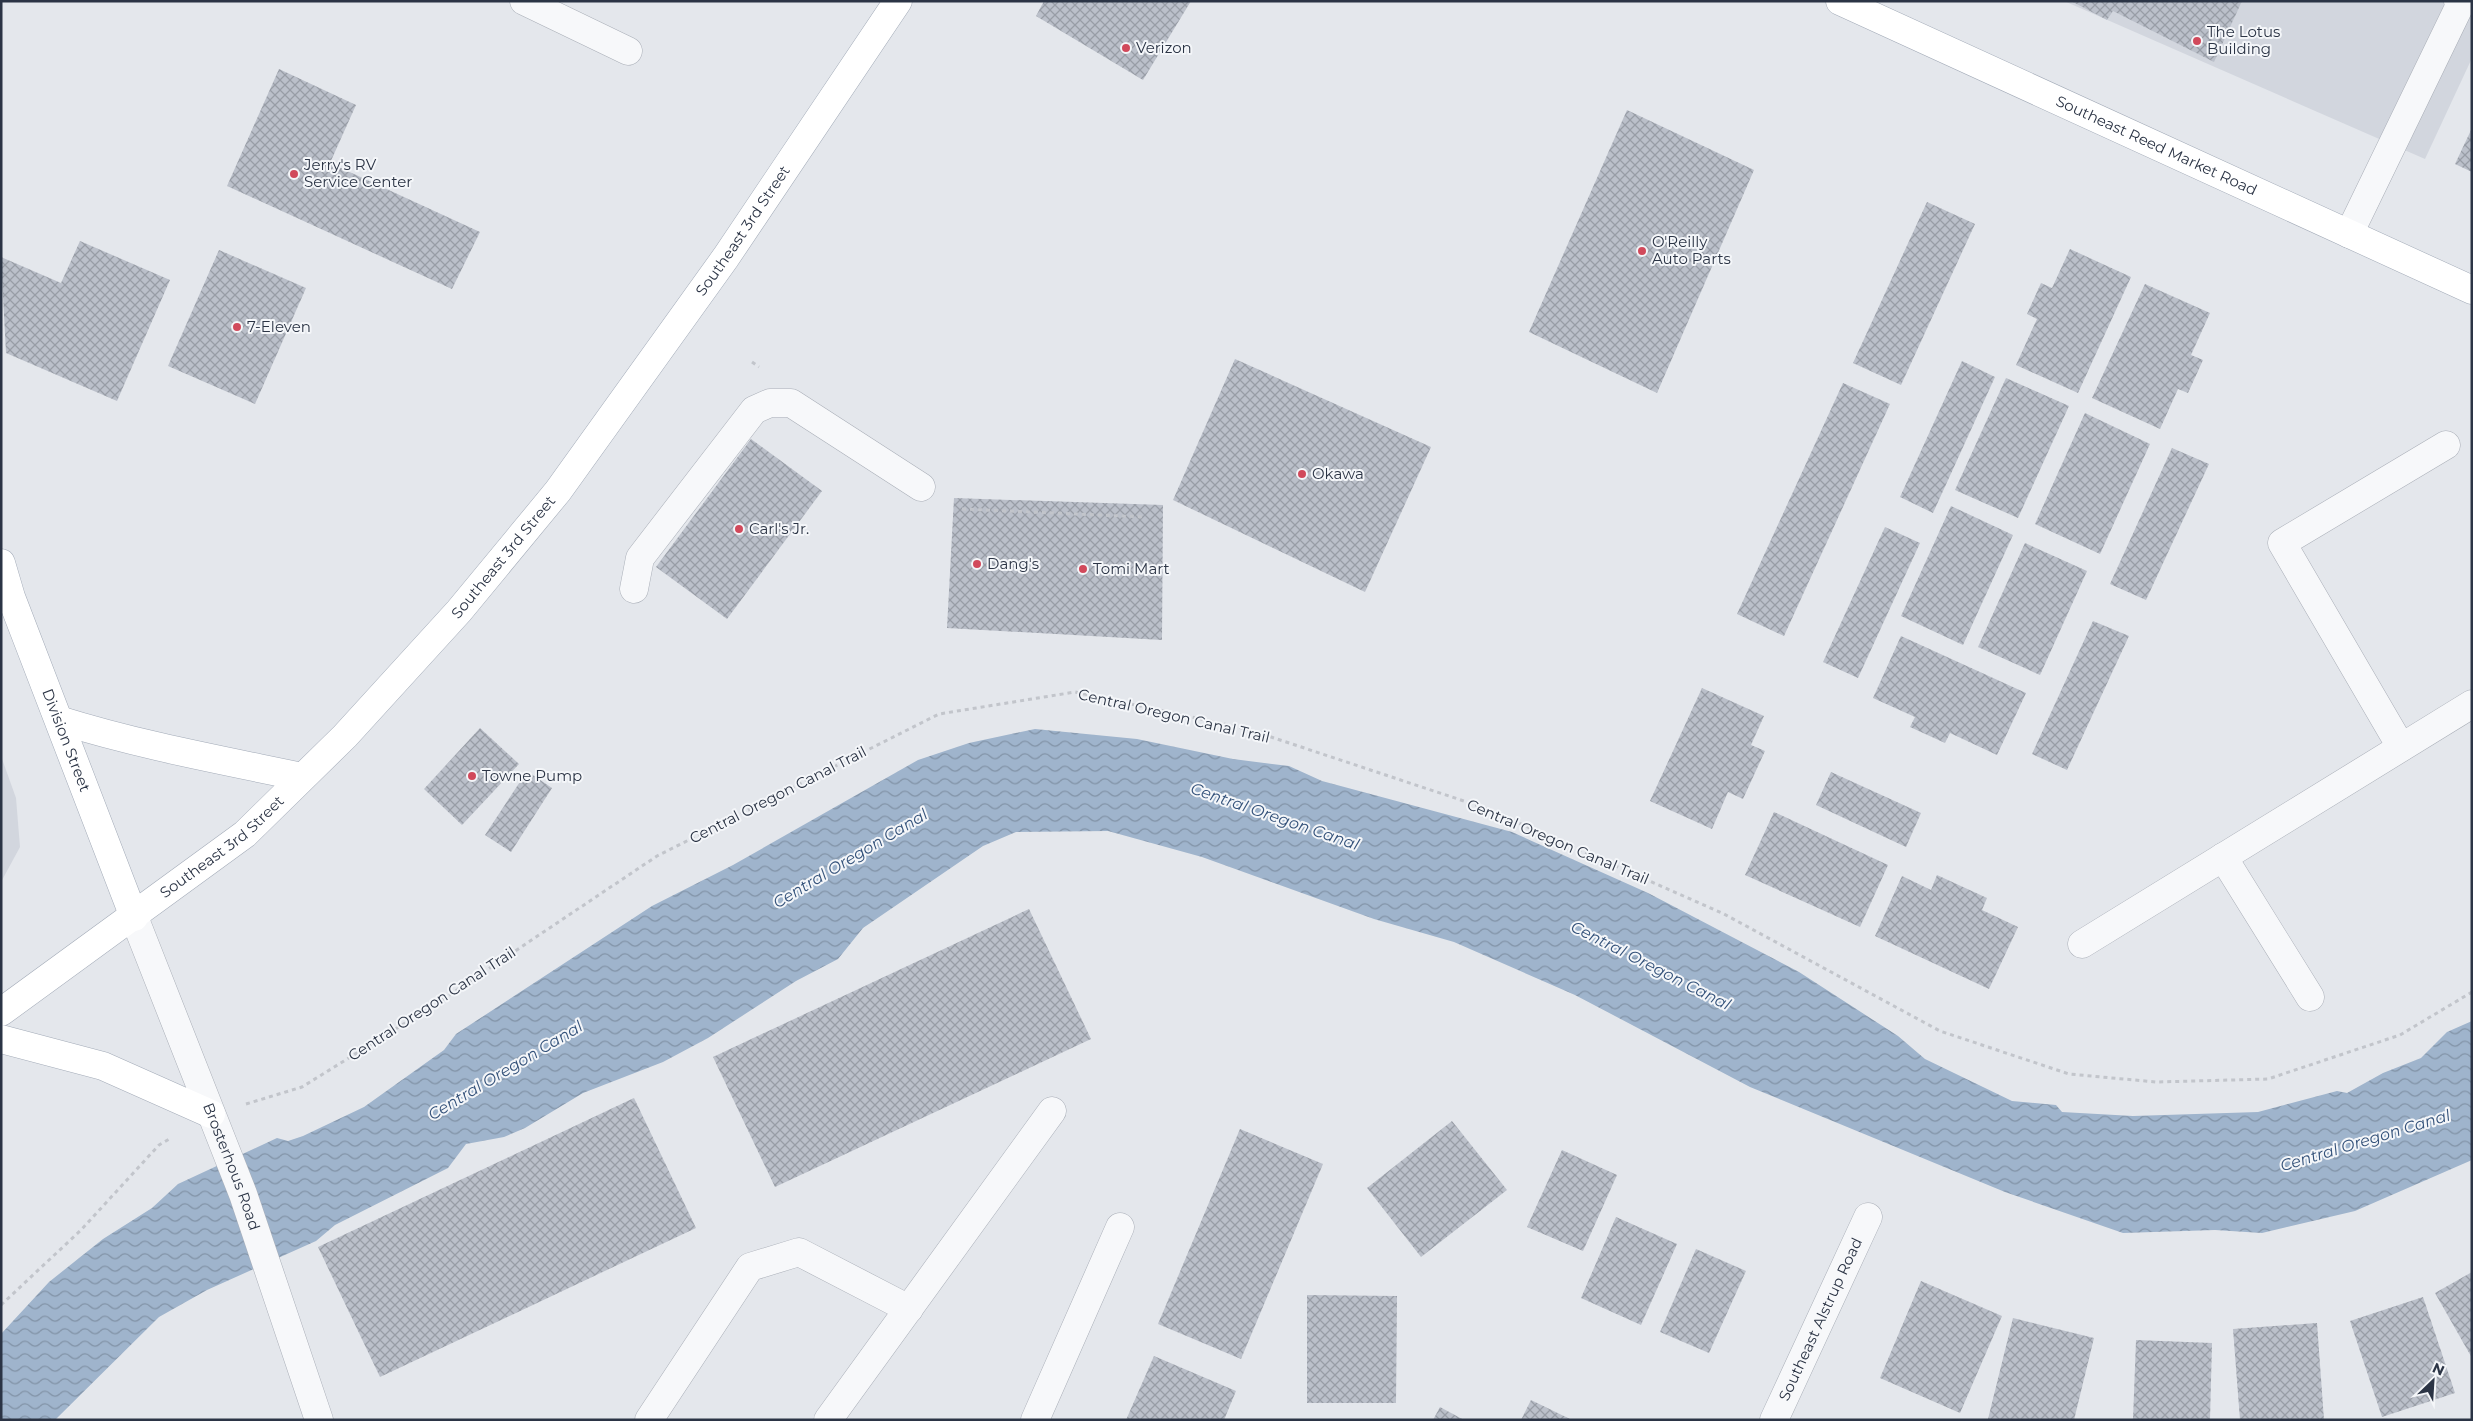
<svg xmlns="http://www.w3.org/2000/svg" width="2473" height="1421" font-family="Montserrat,sans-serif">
<defs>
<pattern id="water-waves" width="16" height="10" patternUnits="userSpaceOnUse" patternTransform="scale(1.25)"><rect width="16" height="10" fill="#9fb4cc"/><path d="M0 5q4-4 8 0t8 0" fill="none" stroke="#8293a7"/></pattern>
<pattern id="building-cross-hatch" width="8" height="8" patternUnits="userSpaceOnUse" patternTransform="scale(1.25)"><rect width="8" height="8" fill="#bbc0ca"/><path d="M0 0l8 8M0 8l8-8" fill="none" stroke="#989da6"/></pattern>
</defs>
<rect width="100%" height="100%" fill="#e4e7ec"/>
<g fill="#d2d6de">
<polygon points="2064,1 2472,1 2472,58 2425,159"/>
<polygon points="1,756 16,798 20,847 1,882"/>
</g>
<polygon fill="url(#water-waves)" points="1035,729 1137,739 1233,759 1289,766 1322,781 1512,832 1648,893 1799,972 1898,1036 1925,1059 2012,1101 2056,1105 2062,1112 2133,1116 2258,1112 2337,1091 2347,1093 2383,1073 2421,1058 2447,1032 2472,1021 2472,1160 2355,1211 2262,1233 2215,1230 2123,1233 2005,1192 1750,1087 1575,995 1454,942 1374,919 1202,857 1108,831 1016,832 983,846 863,928 838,959 796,981 708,1038 663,1062 583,1093 525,1128 504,1137 466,1144 448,1168 335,1225 316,1241 207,1290 159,1317 55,1420 1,1420 1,1334 49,1282 103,1239 152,1208 178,1184 277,1138 288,1141 303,1136 364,1107 444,1050 456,1034 652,906 733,865 918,760 969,743"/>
<g fill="url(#building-cross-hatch)">
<polygon points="1044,1 1191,1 1143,80 1036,16"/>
<polygon points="2071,1 2242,1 2214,62 2113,11 2107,20"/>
<polygon points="279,69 356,105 330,163 480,232 452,289 227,186"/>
<polygon points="1627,110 1754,170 1657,393 1529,332"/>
<polygon points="2472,128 2472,172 2455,164"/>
<polygon points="1927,202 1975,224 1901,385 1853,363"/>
<polygon points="80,241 170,280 117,401 6,353 1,257 61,283"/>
<polygon points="2070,249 2131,277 2078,393 2016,365 2037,319 2027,314 2041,283 2052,288"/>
<polygon points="219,250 306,288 255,404 168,366"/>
<polygon points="2145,284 2210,313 2191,355 2203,360 2188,393 2178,389 2160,429 2092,398"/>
<polygon points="1235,359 1431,447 1365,592 1173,500"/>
<polygon points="1962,361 1995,377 1933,513 1900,497"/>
<polygon points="2006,378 2069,406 2018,518 1955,490"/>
<polygon points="1843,383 1890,404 1784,636 1737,614"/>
<polygon points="2085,413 2150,444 2100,554 2035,524"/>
<polygon points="751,439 822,491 727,619 656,567"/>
<polygon points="2172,448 2209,464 2146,600 2110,584"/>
<polygon points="954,498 1163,505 1162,640 947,628"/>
<polygon points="1951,506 2013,535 1963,645 1901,616"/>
<polygon points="1885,527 1920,543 1858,678 1823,662"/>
<polygon points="2025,543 2087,571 2040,675 1978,647"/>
<polygon points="2093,621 2129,636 2067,770 2032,754"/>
<polygon points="1901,636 2026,693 1997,755 1950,733 1945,743 1910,727 1915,717 1873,698"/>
<polygon points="1702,688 1764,716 1751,745 1765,751 1743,799 1728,792 1712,829 1650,801"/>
<polygon points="480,728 519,764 462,825 424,789"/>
<polygon points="527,771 552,788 511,852 485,835"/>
<polygon points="1831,772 1921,813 1906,847 1816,805"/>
<polygon points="1774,812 1888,865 1860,927 1745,875"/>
<polygon points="1937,875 1987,898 1982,910 2018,927 1989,989 1875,936 1902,876 1931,890"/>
<polygon points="1029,909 1091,1039 775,1187 713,1057"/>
<polygon points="634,1098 696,1228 380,1377 318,1247"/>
<polygon points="1452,1121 1507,1190 1421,1257 1367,1188"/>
<polygon points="1240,1129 1323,1164 1241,1359 1158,1324"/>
<polygon points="1562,1150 1617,1175 1583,1251 1527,1227"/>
<polygon points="1616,1217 1677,1244 1641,1325 1581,1298"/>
<polygon points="1696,1249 1746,1271 1709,1353 1660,1332"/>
<polygon points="2472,1272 2472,1358 2435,1293"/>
<polygon points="1921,1281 2002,1316 1960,1413 1880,1378"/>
<polygon points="1307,1295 1397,1296 1396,1403 1307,1403"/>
<polygon points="2423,1297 2455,1393 2382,1417 2350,1321"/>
<polygon points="2013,1318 2094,1338 2074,1420 1988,1419"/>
<polygon points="2317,1323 2324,1420 2240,1420 2233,1329"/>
<polygon points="2136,1340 2212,1343 2210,1420 2133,1420"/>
<polygon points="1154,1356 1236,1391 1224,1420 1126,1420"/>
<polygon points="1531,1400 1572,1420 1521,1420"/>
<polygon points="1440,1407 1464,1420 1433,1420"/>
</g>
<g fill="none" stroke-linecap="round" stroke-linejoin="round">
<g stroke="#a9aeb7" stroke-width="29">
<g id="minor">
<polyline points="524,1 628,51"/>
<polyline points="2349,234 2461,3 2458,1"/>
<polyline points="634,589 640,558 754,410 770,403 791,403 921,487"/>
<polyline points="2401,747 2282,543 2446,445"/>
<polyline points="2223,857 2310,997"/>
<path id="s1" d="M134,917L243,1194L319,1420"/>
<polyline points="2082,944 2472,704"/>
<polyline points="649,1420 750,1267 799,1252 909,1309"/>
<polyline points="828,1420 1052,1111"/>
<polyline points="1035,1420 1120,1227"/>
<path id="s2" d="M1774,1420L1868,1217"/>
</g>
</g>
<g stroke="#a3abb8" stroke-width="29">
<g id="major">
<path id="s3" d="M1840,1L2472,290"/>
<path id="s4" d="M1,563L11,597L134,917"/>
<path d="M59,720C139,745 221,760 302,777"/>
<path id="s5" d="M1,1012L245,834L345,736L459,611L558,491L726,257L898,1"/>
<polyline points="1,1039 103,1066 211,1114"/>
</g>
</g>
<g stroke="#c2c5cb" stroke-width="3" stroke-dasharray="4 4" stroke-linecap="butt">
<polyline points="752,362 759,367"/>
<polyline points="962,509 1145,517"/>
<polyline points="246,1104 302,1087 439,1002 657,856 939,714 1075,692 1247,729 1485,808 1724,914 1940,1031 2069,1074 2156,1082 2268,1079 2400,1035 2472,992"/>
<polyline points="1,1305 81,1230 159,1145 171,1138"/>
</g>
<use href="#minor" stroke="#f7f8fa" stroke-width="28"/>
<use href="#major" stroke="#fff" stroke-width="28"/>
</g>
<g fill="#d1495b" stroke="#f4f6f9" stroke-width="2">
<circle cx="2197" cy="41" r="5"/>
<circle cx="1126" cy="48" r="5"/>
<circle cx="294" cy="174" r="5"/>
<circle cx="1642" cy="251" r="5"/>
<circle cx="237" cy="327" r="5"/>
<circle cx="1302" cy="474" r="5"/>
<circle cx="739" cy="529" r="5"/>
<circle cx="977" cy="564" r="5"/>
<circle cx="1083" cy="569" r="5"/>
<circle cx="472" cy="776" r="5"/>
</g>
<g text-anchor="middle" stroke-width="4" stroke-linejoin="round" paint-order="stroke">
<g font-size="15" fill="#2b3445" stroke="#f4f6f9" text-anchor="start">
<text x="2207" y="37">The Lotus<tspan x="2207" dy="17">Building</tspan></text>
<text x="1136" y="53">Verizon</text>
<text x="304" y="170">Jerry's RV<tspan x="304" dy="17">Service Center</tspan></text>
<text x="1652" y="247">O'Reilly<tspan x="1652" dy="17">Auto Parts</tspan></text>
<text x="247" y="332">7-Eleven</text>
<text x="1312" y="479">Okawa</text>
<text x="749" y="534">Carl's Jr.</text>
<text x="987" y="569">Dang's</text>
<text x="1093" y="574">Tomi Mart</text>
<text x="482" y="781">Towne Pump</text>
</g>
<g font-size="15" fill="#2b3445" stroke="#f4f6f9">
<text dy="5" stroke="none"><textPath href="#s3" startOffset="348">Southeast Reed Market Road</textPath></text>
<text dy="5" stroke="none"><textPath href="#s5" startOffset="1086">Southeast 3rd Street</textPath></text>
<text dy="5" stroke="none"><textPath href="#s5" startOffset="681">Southeast 3rd Street</textPath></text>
<text transform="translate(1174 716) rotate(13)" y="5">Central Oregon Canal Trail</text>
<text dy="5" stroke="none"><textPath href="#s4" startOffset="189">Division Street</textPath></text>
<text transform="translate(778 795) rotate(-27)" y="5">Central Oregon Canal Trail</text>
<text transform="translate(1558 842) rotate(23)" y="5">Central Oregon Canal Trail</text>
<text dy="5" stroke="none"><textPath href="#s5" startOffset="276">Southeast 3rd Street</textPath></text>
<text transform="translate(432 1004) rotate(-33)" y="5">Central Oregon Canal Trail</text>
<text dy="5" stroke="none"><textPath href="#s1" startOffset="268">Brosterhous Road</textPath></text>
<text dy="5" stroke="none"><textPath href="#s2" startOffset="111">Southeast Alstrup Road</textPath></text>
</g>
<g font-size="16" font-style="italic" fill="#34527a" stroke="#f4f6f9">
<text transform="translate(1275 816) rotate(19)" y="6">Central Oregon Canal</text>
<text transform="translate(850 858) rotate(-31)" y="6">Central Oregon Canal</text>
<text transform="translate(1651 965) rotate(27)" y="6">Central Oregon Canal</text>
<text transform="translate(505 1070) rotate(-31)" y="6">Central Oregon Canal</text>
<text transform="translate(2365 1140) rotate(-17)" y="6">Central Oregon Canal</text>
</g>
</g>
<rect width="2473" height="1421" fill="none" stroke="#2b3445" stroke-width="5"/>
<g transform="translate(2433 1381) rotate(25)" stroke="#f4f6f9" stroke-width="4" paint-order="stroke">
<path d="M0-4L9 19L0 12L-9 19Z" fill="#2b3445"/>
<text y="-8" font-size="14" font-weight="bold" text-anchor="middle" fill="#2b3445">N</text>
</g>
</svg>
